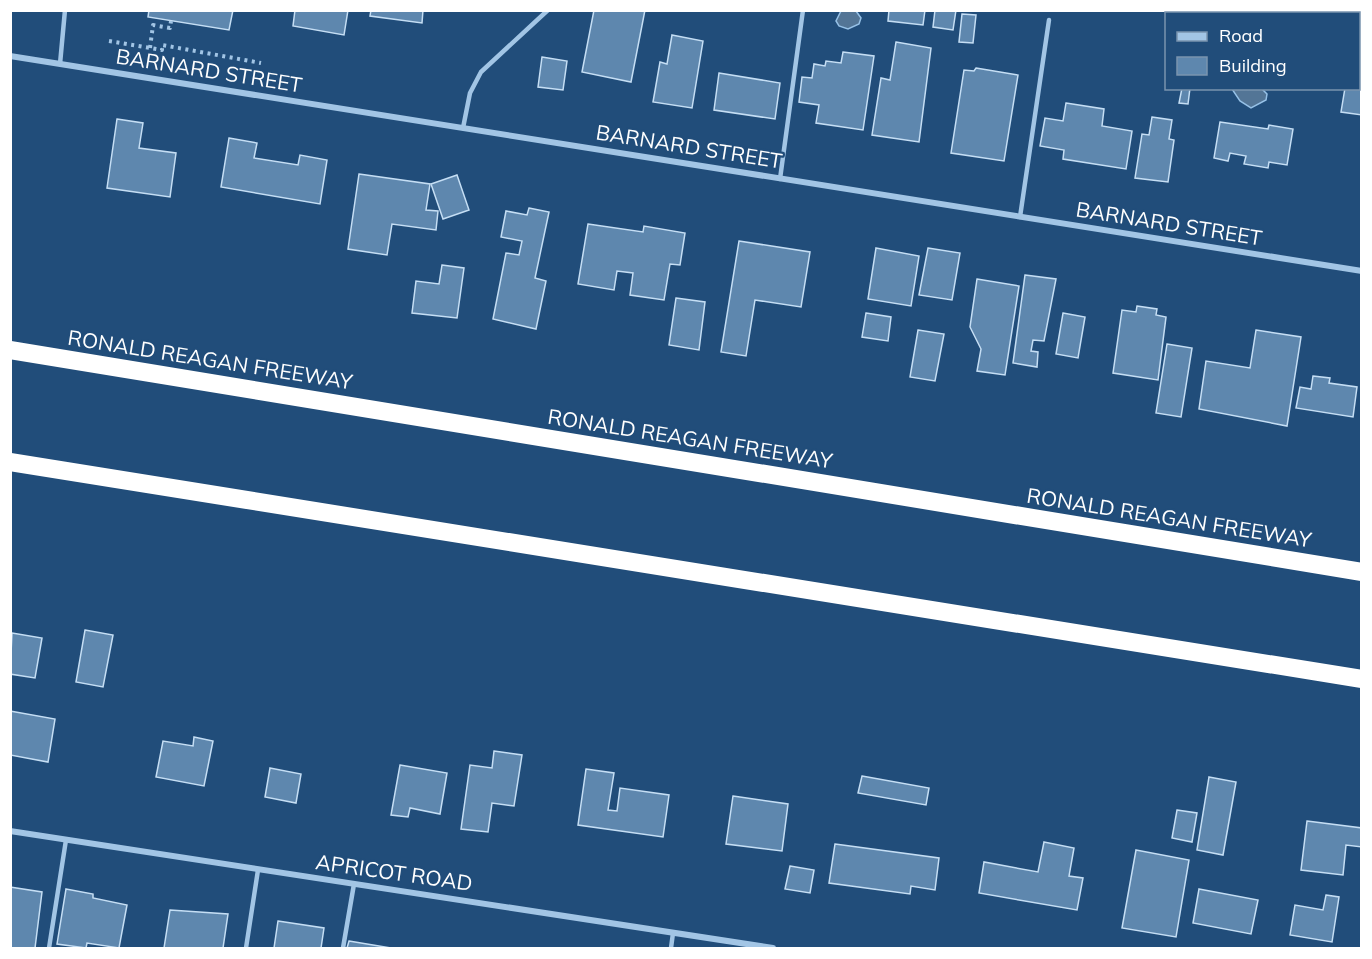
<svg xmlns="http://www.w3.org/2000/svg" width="1372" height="959" font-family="Mulish,sans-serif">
<rect width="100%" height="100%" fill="#214d7a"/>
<g fill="#537596" stroke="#96c1e7" stroke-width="1.5">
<polygon points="841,11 856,11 861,18 859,24 848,29 839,26 836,21"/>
<polygon points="1232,89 1262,89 1267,94 1266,100 1251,108 1240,101"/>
</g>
<g fill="#5e87ae" stroke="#c5def4" stroke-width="1.5">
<polygon points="149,10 233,10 229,30 148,17"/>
<polygon points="295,10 348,10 344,35 293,26"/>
<polygon points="371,10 423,10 422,23 370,16"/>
<polygon points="594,10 645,10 631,82 582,72"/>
<polygon points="889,10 925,10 923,25 888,21"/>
<polygon points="935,10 956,10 953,30 933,27"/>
<polygon points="1257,10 1301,10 1300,14 1257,14"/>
<polygon points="962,14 976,15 973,43 959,42"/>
<polygon points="672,35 703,41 692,108 653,102 660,62 667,64"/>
<polygon points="896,42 931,48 919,142 872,135 881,78 890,80"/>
<polygon points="843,52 874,56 863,130 816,123 819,105 799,102 802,77 812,78 814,64 825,66 826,61 841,63"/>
<polygon points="542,57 567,61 563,90 538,87"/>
<polygon points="976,68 1018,75 1004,161 951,153 964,70 974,71"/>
<polygon points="719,73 780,83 775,119 714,110"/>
<polygon points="1358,79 1362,80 1362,115 1341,112 1345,88 1358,88"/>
<polygon points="1182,88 1190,88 1188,104 1179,103"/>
<polygon points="1066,103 1104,109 1102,126 1132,131 1126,169 1063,159 1064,150 1040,146 1045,118 1063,121"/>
<polygon points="1152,117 1172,120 1169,139 1174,140 1168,182 1135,178 1142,134 1149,135"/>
<polygon points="117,119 143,123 139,148 176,153 170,197 107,188"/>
<polygon points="1220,122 1268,129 1269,125 1293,129 1287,165 1269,162 1268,168 1244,164 1246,156 1230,153 1228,161 1214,158"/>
<polygon points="229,138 257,143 254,158 298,165 300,155 327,160 320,204 221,187"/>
<polygon points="359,174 430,184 426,210 438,211 436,230 392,224 387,255 348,249"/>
<polygon points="457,175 469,210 443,219 431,184"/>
<polygon points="529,208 549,212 535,278 546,281 536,329 493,319 506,253 519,255 522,241 501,237 506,211 527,215"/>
<polygon points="588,224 643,232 644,226 685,233 680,265 670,264 664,300 630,295 633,273 617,271 614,290 578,284"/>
<polygon points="739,241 810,252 801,307 755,300 746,356 721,352"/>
<polygon points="876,248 919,256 911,306 868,299"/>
<polygon points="928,248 960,253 952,300 919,295"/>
<polygon points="442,265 464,268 457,318 412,313 416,281 439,284"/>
<polygon points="1025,275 1056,279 1044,341 1033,340 1031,351 1038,352 1037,367 1013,363"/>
<polygon points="977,279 1019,286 1005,375 977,371 981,349 970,327"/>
<polygon points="676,298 705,302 699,350 669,345"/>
<polygon points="1137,306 1157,309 1156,315 1166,317 1158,380 1113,373 1122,310 1136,312"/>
<polygon points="866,313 891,317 888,341 862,337"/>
<polygon points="1063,313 1085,317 1078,358 1056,354"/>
<polygon points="918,330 944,334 935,381 910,377"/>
<polygon points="1256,330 1301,337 1287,426 1199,409 1206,361 1250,368"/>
<polygon points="1167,344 1192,348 1181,417 1156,413"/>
<polygon points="1313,376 1330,378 1329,383 1357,387 1353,417 1296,408 1300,387 1311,389"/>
<polygon points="85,630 113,635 103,687 76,682"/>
<polygon points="12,633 42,638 35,678 10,674"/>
<polygon points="10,711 55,719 48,762 10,755"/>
<polygon points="194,737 213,741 204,786 156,777 163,741 193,746"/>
<polygon points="494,751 522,755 514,806 492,803 488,832 461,829 470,765 492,768"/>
<polygon points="400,765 447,773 440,814 410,808 408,817 391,815"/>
<polygon points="270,768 301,774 296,803 265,797"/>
<polygon points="586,769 614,773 608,810 617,811 620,788 669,795 663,837 578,825"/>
<polygon points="862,776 929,788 926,805 858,793"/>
<polygon points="1209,777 1236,782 1223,855 1197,850"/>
<polygon points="733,796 788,804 782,851 726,844"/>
<polygon points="1177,810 1197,813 1192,842 1172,838"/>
<polygon points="1307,821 1362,828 1362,847 1346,845 1343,875 1301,870"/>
<polygon points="1044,842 1074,848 1069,876 1083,878 1077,910 979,893 984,862 1038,872"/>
<polygon points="835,844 939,858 935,890 911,886 910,894 829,883"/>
<polygon points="1136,850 1189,860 1176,937 1122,928"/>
<polygon points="790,866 814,870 810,893 785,889"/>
<polygon points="10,887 42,892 35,948 10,948"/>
<polygon points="66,889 93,894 93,898 127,905 119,948 87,943 86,948 57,944"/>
<polygon points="1199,889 1258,900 1251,934 1193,923"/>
<polygon points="1326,895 1339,897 1332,942 1290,935 1295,905 1323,910"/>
<polygon points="170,910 228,914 223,948 164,948"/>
<polygon points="278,921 324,928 321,948 274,948"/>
<polygon points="349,941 391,948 347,948"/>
</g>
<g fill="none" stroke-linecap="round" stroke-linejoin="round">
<g stroke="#a2c5e5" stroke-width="4" stroke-dasharray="3 4.5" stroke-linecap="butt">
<polyline points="109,41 162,50 162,45 261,63"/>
<polyline points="150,48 153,25 170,28 171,21"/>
</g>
<g stroke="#a2c5e5" stroke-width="4.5">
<polyline points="60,64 65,10"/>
<polyline points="463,128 470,93 481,72 548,10"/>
<polyline points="780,179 803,10"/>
<polyline points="1020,217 1049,20"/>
<polyline points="49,948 66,840"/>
<polyline points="246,948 258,870"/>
<polyline points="343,948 354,884"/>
<polyline points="671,948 673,933"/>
</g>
<g stroke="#a2c5e5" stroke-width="6">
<polyline points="10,56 1362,271"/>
<polyline points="10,831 773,948"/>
</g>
<g stroke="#fff" stroke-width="18">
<polyline points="10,350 1362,572"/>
<polyline points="10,462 1362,679"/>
</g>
</g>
<g text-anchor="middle" stroke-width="4.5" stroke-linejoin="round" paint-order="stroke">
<g font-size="21" fill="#fff" stroke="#214d7a">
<text transform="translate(209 71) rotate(9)" y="7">BARNARD STREET</text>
<text transform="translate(689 147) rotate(9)" y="7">BARNARD STREET</text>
<text transform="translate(1169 224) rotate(9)" y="7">BARNARD STREET</text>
<text transform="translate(210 360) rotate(9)" y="7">RONALD REAGAN FREEWAY</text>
<text transform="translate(690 439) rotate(9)" y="7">RONALD REAGAN FREEWAY</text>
<text transform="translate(1169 518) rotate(9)" y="7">RONALD REAGAN FREEWAY</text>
<text transform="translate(394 873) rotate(8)" y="7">APRICOT ROAD</text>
</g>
</g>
<rect width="1372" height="959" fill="none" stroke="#ffffff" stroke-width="24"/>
<rect x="1165" y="12" width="195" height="78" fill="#214d7a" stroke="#7a94af" stroke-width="1.5"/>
<rect x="1177" y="32" width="30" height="9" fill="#a2c5e5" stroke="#7a94af" stroke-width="1.5"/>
<text x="1219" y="42" font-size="18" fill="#ffffff">Road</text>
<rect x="1177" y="57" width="30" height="18" fill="#5e87ae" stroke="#7a94af" stroke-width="1.5"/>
<text x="1219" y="72" font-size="18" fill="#ffffff">Building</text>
</svg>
